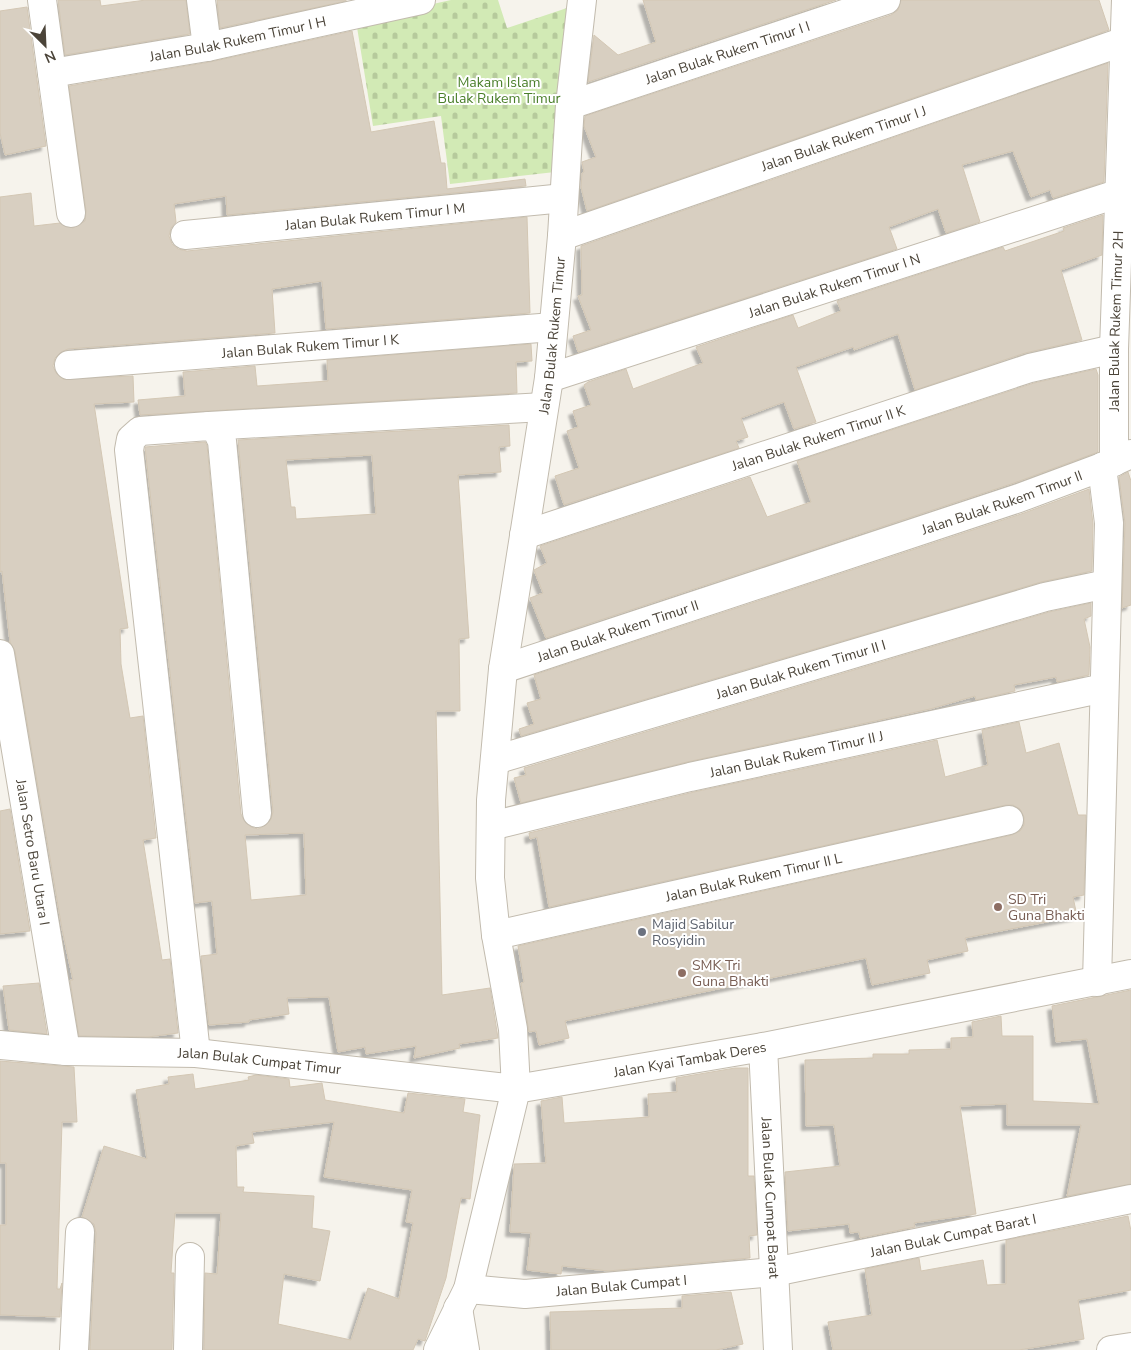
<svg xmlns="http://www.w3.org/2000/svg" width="1131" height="1350" font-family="'Nunito Sans',sans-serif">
<defs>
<pattern id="cemetery-stones" width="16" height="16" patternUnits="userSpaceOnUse" patternTransform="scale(1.25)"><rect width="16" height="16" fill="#d2eab5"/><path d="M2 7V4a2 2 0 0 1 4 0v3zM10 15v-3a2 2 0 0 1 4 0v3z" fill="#b6ca9c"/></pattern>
<filter id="shadow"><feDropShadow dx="-4.5" dy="4.5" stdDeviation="1" flood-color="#0004"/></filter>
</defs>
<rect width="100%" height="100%" fill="#f6f3ec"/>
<polygon fill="url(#cemetery-stones)" points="451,0 498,0 507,28 570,7 555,172 450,184 441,116 373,126 356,21"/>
<g fill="#d8cfc1" stroke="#d3c7b4" fill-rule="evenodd" filter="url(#shadow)">
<polygon points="58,0 100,0 101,6 146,0 186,0 190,34 65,55"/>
<polygon points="217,0 346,0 346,1 220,28"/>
<polygon points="643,0 836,0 588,82 594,35 618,55 656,42"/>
<polygon points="901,0 1099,0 1109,30 587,211 581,187 582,173 584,172 582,162 596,157 584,126 585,116 891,15 898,10"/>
<polygon points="27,7 46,146 5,155 0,133 0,11"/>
<polygon points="352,31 371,132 434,121 441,163 445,163 447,189 525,179 526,186 227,215 226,196 174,204 176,222 171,228 169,236 172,244 178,249 187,251 527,217 530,313 326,329 322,281 272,289 275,333 68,349 61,352 55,358 53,366 56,373 63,379 133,376 134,402 94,404 128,628 120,629 121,664 130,718 143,716 156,838 143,840 162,960 170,959 178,1033 148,1037 79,1036 70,980 73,980 62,929 15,651 10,642 2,571 0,572 0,197 31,193 34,226 60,223 73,228 85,221 86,211 69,86 210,62"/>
<polygon points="1108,63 1104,182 1053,198 1050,190 1031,197 1013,151 962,165 980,222 946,233 938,209 889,227 897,249 578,352 573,336 591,330 578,296 582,295 581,246"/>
<polygon points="1103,215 1102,255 1061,270 1082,340 1025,353 915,390 898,334 854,350 853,347 796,367 816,422 794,429 784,402 741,418 748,437 736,441 739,448 564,505 555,476 579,468 567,431 578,427 573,411 591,405 584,385 588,382 626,369 633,389 703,363 696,347 793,315 798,328 841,311 837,301 1003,247 1005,251 1064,231 1063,228"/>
<polygon points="531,344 532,361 516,362 517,393 140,415 138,400 185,396 183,372 255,366 257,386 328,381 327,360"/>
<polygon points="1096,369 1098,375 1098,452 1014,483 546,638 530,598 543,593 534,570 547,563 540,546 750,477 767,517 811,502 797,461 1034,383"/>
<path d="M509,425L510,446L499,447L501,472L458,475L469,638L459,639L460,711H436L442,995L490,988L498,1038L459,1044L460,1048L414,1058L416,1046L366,1054L365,1047L338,1052L329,997L287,998L289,1014L249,1020V1022L209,1025L201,956L217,954L212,901L195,903L194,890L145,447L205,442L207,445L241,814L245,822L251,827L258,829L266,825L271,819L273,812L238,440ZM372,455L376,514L296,519L295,507H291L286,460ZM304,833L306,895L251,900L245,835Z"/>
<polygon points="1128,472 1131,481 1131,605 1122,608 1125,523 1119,477"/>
<polygon points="1089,489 1093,524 1092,571 1041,582 521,736 519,729 534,724 527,703 541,699 534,675 1024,513"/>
<polygon points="1091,603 1091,616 1084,619 1090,647 1089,675 1057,682 1056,677 1014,685 1015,691 976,700 975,696 930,709 687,762 521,803 514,778 526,775 524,768 1049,612"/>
<polygon points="1019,722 1026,753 1059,743 1078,815 1086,815 1084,895 1073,897 1077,916 965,938 968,951 927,960 930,973 872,985 866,958 565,1021 569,1038 539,1045 536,1031 529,1032 521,983 524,982 518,946 1012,835 1020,831 1024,825 1024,817 1020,809 1013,805 1006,805 549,907 537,837 530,839 529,833 694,792 937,740 945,777 988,765 982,730"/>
<polygon points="10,809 30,931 0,934 0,811"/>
<polygon points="39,983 47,1034 9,1030 3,986"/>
<polygon points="1131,990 1131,1184 1067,1196 1081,1125 1007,1125 1007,1104 960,1106 976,1214 914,1223 915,1227 860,1238 859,1232 850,1233 849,1224 788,1231 785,1172 840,1166 834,1125 806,1126 805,1060 873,1058 873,1054 909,1054 909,1050 951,1049 951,1038 973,1037 972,1022 1001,1016 1002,1036 1033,1036 1033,1101 1099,1104 1087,1039 1056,1042 1052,1006"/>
<polygon points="0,1061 74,1067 77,1122 62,1122 57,1289 60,1289 62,1283 60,1317 0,1315 0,1225 6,1225 6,1163 0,1163"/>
<polygon points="735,1068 748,1068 748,1176 754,1176 757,1235 749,1236 750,1258 608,1271 562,1266 561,1274 527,1270 531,1233 510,1232 514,1166 514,1164 546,1163 541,1101 562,1097 564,1123 649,1117 648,1094 677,1092 676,1078"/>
<path d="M193,1074L195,1089L249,1080L248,1077L256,1075L289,1079L290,1087L322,1083L325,1100L404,1113L408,1093L465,1099L463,1112L480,1115L470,1199L461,1198L446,1278L425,1341L418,1339L413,1350H204L205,1273L217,1274L221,1213H175L171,1273H174L172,1350H90L96,1233L94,1224L82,1217L104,1146L147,1159L136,1090L169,1084L168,1077ZM334,1122L324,1177L412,1190L406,1222L413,1223L399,1299L368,1288L351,1340L278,1324L284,1274L320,1281L330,1231L312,1228L314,1196L243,1192L244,1187H237L236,1146L254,1143L252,1132Z"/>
<polygon points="1128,1216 1131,1231 1131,1290 1078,1300 1084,1339 1019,1350 833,1350 828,1322 872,1315 865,1269 919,1258 921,1271 983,1260 987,1285 1006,1284 1006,1240"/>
<polygon points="731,1292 743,1344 716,1350 551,1350 550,1312 682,1308 682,1296"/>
</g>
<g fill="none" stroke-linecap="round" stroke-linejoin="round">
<g stroke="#c2bbae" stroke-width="30">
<g id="minor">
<polyline points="42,0 71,213"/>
<polyline points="201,0 207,47"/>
<path id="s1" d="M52,73L207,47L421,0"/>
<path id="s2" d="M570,105L886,0"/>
<path id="s3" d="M185,235L564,198"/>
<path id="s4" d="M562,236L1125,41"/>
<path id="s5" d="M69,365L553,327"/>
<path id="s6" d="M549,378L1120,193"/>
<polyline points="209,426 544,407"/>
<path id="s7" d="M1114,462V349L1126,0"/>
<path id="s8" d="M524,535L1030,368L1114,349"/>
<path id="s9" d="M0,654L66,1051"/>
<path id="s10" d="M503,669L1019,498L1102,467L1131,454"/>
<path id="s11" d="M495,760L1045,597L1107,584"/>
<path id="s12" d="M491,826L690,777L1104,688"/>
<path id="s13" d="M496,935L1009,820"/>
<polyline points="1097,982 1109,523 1102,467"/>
<path id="s14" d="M0,1045L66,1051L196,1053L516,1089L513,1029L496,935L490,878L491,800L503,669L549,378L562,236L570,105L582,0"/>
<path id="s15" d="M763,1047L778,1350"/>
<polyline points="196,1053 129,450 131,439 140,431 209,426 217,431 222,441 257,813"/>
<path id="s16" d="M468,1289L525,1294L774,1272L1131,1199"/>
<polyline points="458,1308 465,1350"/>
<polyline points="74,1350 80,1232"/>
<polyline points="188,1350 190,1257"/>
<path id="s17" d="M438,1350L468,1289L516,1089L763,1047L1131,974"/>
<polyline points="1111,1350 1131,1347"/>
</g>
</g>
<use href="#minor" stroke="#fff" stroke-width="28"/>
</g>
<g fill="#8d6e63" stroke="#fff" stroke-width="2">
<circle cx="998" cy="907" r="5"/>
<circle cx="682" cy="973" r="5"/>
</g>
<circle fill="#6b7280" stroke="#fff" stroke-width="2" cx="642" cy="932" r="5"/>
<g text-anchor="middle" stroke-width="4" stroke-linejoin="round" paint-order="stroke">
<g font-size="14" fill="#4b4439" stroke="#fff">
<text dy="5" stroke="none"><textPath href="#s1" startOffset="189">Jalan Bulak Rukem Timur I H</textPath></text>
<text dy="5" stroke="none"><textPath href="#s2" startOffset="166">Jalan Bulak Rukem Timur I I</textPath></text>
<text dy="5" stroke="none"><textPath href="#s4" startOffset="298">Jalan Bulak Rukem Timur I J</textPath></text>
<text dy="5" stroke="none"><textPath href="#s3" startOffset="191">Jalan Bulak Rukem Timur I M</textPath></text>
<text dy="5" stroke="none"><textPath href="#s6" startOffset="300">Jalan Bulak Rukem Timur I N</textPath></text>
<text dy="5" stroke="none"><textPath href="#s7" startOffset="141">Jalan Bulak Rukem Timur 2H</textPath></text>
<text dy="5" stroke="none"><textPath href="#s14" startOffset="1278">Jalan Bulak Rukem Timur</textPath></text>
<text dy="5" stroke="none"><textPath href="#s5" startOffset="242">Jalan Bulak Rukem Timur I K</textPath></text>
<text dy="5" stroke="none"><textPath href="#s8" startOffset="310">Jalan Bulak Rukem Timur II K</textPath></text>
<text dy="5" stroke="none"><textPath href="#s10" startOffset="526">Jalan Bulak Rukem Timur II</textPath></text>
<text dy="5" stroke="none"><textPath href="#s10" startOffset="121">Jalan Bulak Rukem Timur II</textPath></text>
<text dy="5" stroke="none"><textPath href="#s11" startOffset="319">Jalan Bulak Rukem Timur II I</textPath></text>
<text dy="5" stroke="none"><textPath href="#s12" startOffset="314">Jalan Bulak Rukem Timur II J</textPath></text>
<text dy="5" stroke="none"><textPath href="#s9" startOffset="201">Jalan Setro Baru Utara I</textPath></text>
<text dy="5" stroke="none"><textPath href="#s13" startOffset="264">Jalan Bulak Rukem Timur II L</textPath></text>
<text dy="5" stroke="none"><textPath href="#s17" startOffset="450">Jalan Kyai Tambak Deres</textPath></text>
<text dy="5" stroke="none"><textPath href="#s14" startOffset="260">Jalan Bulak Cumpat Timur</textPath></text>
<text dy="5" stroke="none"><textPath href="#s15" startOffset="151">Jalan Bulak Cumpat Barat</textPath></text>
<text dy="5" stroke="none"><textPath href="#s16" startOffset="490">Jalan Bulak Cumpat Barat I</textPath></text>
<text dy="5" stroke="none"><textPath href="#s16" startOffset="154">Jalan Bulak Cumpat I</textPath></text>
</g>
<g font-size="14" fill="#4a7f2a" stroke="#fff">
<text x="499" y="87">Makam Islam<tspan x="499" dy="16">Bulak Rukem Timur</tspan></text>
</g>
<g font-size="14" fill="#785e54" stroke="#fff" text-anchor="start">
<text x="1008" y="904">SD Tri<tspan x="1008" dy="16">Guna Bhakti</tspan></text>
<text x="692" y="970">SMK Tri<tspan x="692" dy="16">Guna Bhakti</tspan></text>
</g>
<g font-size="14" fill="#5b616d" stroke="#fff" text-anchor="start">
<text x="652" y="929">Majid Sabilur<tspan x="652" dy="16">Rosyidin</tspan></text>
</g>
</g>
<g transform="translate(45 45) rotate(156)" stroke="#ffffff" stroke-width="4" paint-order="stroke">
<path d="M0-4L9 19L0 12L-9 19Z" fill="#4b4439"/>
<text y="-8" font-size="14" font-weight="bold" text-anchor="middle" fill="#4b4439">N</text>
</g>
</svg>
